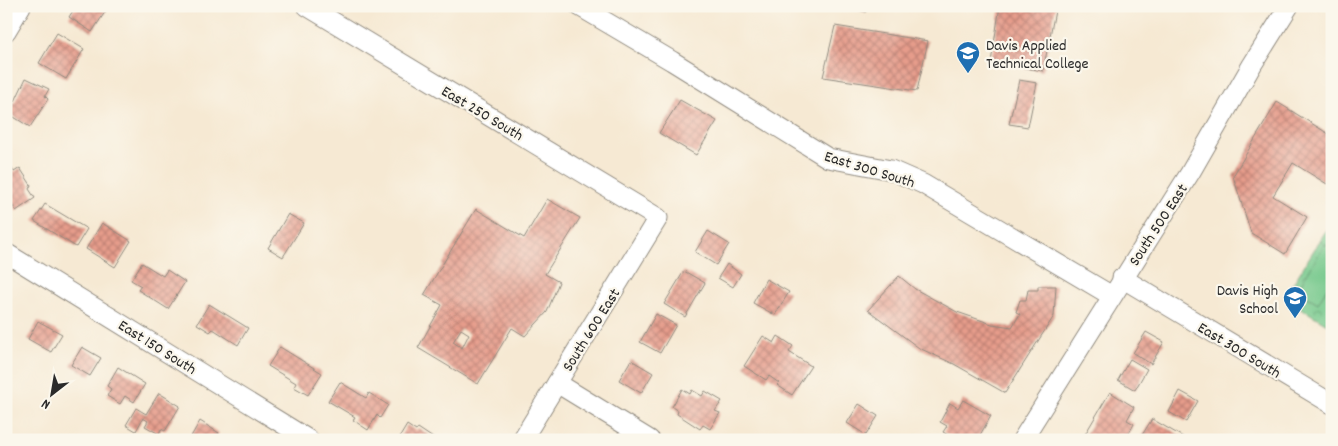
<svg xmlns="http://www.w3.org/2000/svg" width="1338" height="446" font-family="Dekko,sans-serif">
<defs>
<pattern id="park-crowns" width="20" height="18" patternUnits="userSpaceOnUse" patternTransform="scale(1.25)"><rect width="20" height="18" fill="#75c88b"/><path d="M2 6a3 3 0 1 1 6 0M12 15a3 3 0 1 1 6 0" fill="none" stroke="#60a372"/></pattern>
<pattern id="building-cross-hatch" width="8" height="8" patternUnits="userSpaceOnUse" patternTransform="scale(1.25)"><rect width="8" height="8" fill="#e69c8b"/><path d="M0 0l8 8M0 8l8-8" fill="none" stroke="#bb7f72"/></pattern>
</defs>
<rect width="100%" height="100%" fill="#fbf7ec"/>
<filter id="ink" filterUnits="userSpaceOnUse"><feTurbulence type="fractalNoise" baseFrequency=".02" numOctaves="2"/><feDisplacementMap in="SourceGraphic" scale="10" xChannelSelector="R" yChannelSelector="G"/><feConvolveMatrix kernelMatrix="1 2 1 2 8 2 1 2 1" color-interpolation-filters="sRGB"/></filter>
<filter id="wash" filterUnits="userSpaceOnUse"><feTurbulence type="fractalNoise" baseFrequency=".0096" numOctaves="4" result="noise"/><feDisplacementMap in="SourceGraphic" scale="20" xChannelSelector="R" yChannelSelector="G"/><feGaussianBlur stdDeviation="1.12" result="paint"/><feColorMatrix in="noise" values="0 0 0 0 0 0 0 0 0 0 0 0 0 0 0 0 0 1.4 0 .05"/><feComposite in="paint" operator="in"/></filter>
<g filter="url(#wash)">
<rect width="100%" height="100%" fill="#f6e9d3"/>
<polygon fill="url(#park-crowns)" stroke="#507a5b" points="1332,221 1332,327 1284,298"/>
<polygon fill="#75c88b" stroke="#507a5b" points="1325,244 1332,248 1332,280 1318,303 1297,290"/>
<g id="blocks">
<g fill="url(#building-cross-hatch)" fill-rule="evenodd">
<polygon points="76,6 109,6 92,32 69,17"/>
<polygon points="842,6 867,6 866,12"/>
<polygon points="1000,6 1056,6 1043,71 991,62"/>
<polygon points="835,26 928,41 917,91 823,77"/>
<polygon points="57,33 84,49 66,79 39,63"/>
<polygon points="26,78 49,89 45,96 48,99 30,127 9,114"/>
<polygon points="1019,80 1037,83 1028,127 1009,124"/>
<polygon points="680,100 717,121 696,155 659,133"/>
<polygon points="1277,102 1332,136 1332,176 1327,184 1293,163 1273,196 1307,217 1285,254 1251,233 1233,176"/>
<polygon points="6,160 14,172 20,168 31,185 29,189 35,198 16,211 6,196"/>
<path d="M547,199L580,218L545,274L559,282L547,312L525,336L512,328L478,384L418,348L442,305L424,295L476,209L524,238ZM461,329L469,334L462,348L453,342Z"/>
<polygon points="45,204 87,229 76,247 34,221"/>
<polygon points="288,214 304,223 283,257 268,248"/>
<polygon points="102,223 131,241 115,267 86,249"/>
<polygon points="708,231 729,244 716,265 695,252"/>
<polygon points="142,263 163,276 167,270 185,282 168,309 138,290 141,286 131,280"/>
<polygon points="727,264 741,274 733,287 718,278"/>
<polygon points="684,271 705,283 685,317 664,304"/>
<polygon points="899,276 915,289 957,312 992,324 1012,327 1020,314 1016,312 1020,300 1026,300 1028,290 1038,290 1038,286 1056,286 1054,316 1005,393 954,364 919,348 868,310"/>
<polygon points="766,279 789,292 775,315 753,303"/>
<polygon points="209,304 248,328 238,345 213,329 210,332 197,324"/>
<polygon points="656,314 676,325 660,353 640,342"/>
<polygon points="38,321 62,334 51,352 28,339"/>
<polygon points="1146,332 1164,342 1151,364 1133,353"/>
<polygon points="763,336 774,343 778,336 793,346 789,352 811,366 792,395 777,385 779,383 769,376 766,380 744,366"/>
<polygon points="82,347 101,358 90,376 71,365"/>
<polygon points="280,347 322,373 308,395 294,387 296,383 268,366"/>
<polygon points="1130,359 1147,369 1135,390 1118,380"/>
<polygon points="631,360 653,373 641,393 619,380"/>
<polygon points="118,367 145,384 134,402 125,396 120,404 107,396 111,389 107,386"/>
<polygon points="340,382 366,398 369,393 388,405 380,418 377,415 368,430 353,420 355,417 328,401"/>
<polygon points="682,389 690,394 692,390 702,396 705,391 722,401 715,411 720,413 710,429 703,425 700,429 677,414 678,411 672,407"/>
<polygon points="1180,391 1198,401 1186,422 1169,412"/>
<polygon points="1110,392 1134,407 1127,420 1134,424 1125,440 1114,437 1112,440 1089,440 1084,436"/>
<polygon points="159,393 180,406 165,431 161,429 159,434 145,426 148,421 143,418 136,431 126,425 136,408 146,414"/>
<polygon points="963,400 991,416 977,440 956,440 943,432 947,426 940,422 950,403 958,408"/>
<polygon points="859,404 878,416 866,435 847,423"/>
<polygon points="1152,419 1183,437 1181,440 1139,440"/>
<polygon points="200,421 219,433 215,440 189,440"/>
<polygon points="407,425 416,431 418,428 436,440 398,440"/>
</g>
</g>
</g>
<g filter="url(#ink)">
<use href="#blocks" fill-opacity="0" stroke="#908a7f" stroke-width="1"/>
<g fill="none" stroke-linecap="round" stroke-linejoin="round">
<g stroke="#908a7f" stroke-width="21">
<g id="minor">
<polyline points="307,6 658,218 522,440"/>
<polyline points="579,6 672,61 828,158 891,170 923,184 1112,296"/>
<polyline points="6,31 21,6"/>
<polyline points="6,253 309,440"/>
<polyline points="1122,278 1332,404"/>
<polyline points="557,383 650,440"/>
<polyline points="1022,440 1190,173 1252,65 1289,6"/>
</g>
</g>
<use href="#minor" stroke="#fff" stroke-width="19"/>
</g>
</g>
<defs>
<g id="university-pin" transform="scale(1.25)"><path d="M0 17L-7.5 6A9.5 9.5 0 1 1 7.5 6Z" fill="#1f6fb2" stroke="#fbf7ec"/><path d="M0-5L7-2L0 1L-7-2ZM-4 1L0 2.5L4 1V4Q0 6-4 4Z" fill="#fff"/></g>
<g id="school-pin" transform="scale(1.25)"><path d="M0 17L-7.5 6A9.5 9.5 0 1 1 7.5 6Z" fill="#1f6fb2" stroke="#fbf7ec"/><path d="M0-5L7-2L0 1L-7-2ZM-4 1L0 2.5L4 1V4Q0 6-4 4Z" fill="#fff"/></g>
</defs>
<g fill-rule="evenodd">
<use href="#university-pin" x="968" y="53"/>
<use href="#school-pin" x="1295" y="298"/>
</g>
<g text-anchor="middle" stroke-width="4.5" stroke-linejoin="round" paint-order="stroke">
<g font-size="16" fill="#2b2b2b" stroke="#fbf7ec" text-anchor="start">
<text x="986" y="50">Davis Applied<tspan x="986" dy="18">Technical College</tspan></text>
<text x="1278" y="295" text-anchor="end">Davis High<tspan x="1278" dy="18">School</tspan></text>
</g>
<g font-size="16" fill="#2b2b2b" stroke="#fbf7ec">
<text transform="translate(483 112) rotate(31)" y="6">East 250 South</text>
<text transform="translate(870 168) rotate(17)" y="6">East 300 South</text>
<text transform="translate(1157 224) rotate(-57)" y="6">South 500 East</text>
<text transform="translate(590 329) rotate(-58)" y="6">South 600 East</text>
<text transform="translate(158 346) rotate(32)" y="6">East 150 South</text>
<text transform="translate(1240 349) rotate(31)" y="6">East 300 South</text>
</g>
</g>
<rect width="1338" height="446" fill="none" stroke="#fbf7ec" stroke-width="25"/>
<g transform="translate(52 394) rotate(211)" stroke="#fbf7ec" stroke-width="4" paint-order="stroke">
<path d="M0-4L9 19L0 12L-9 19Z" fill="#2b2b2b"/>
<text y="-8" font-size="14" font-weight="bold" text-anchor="middle" fill="#2b2b2b">N</text>
</g>
</svg>
